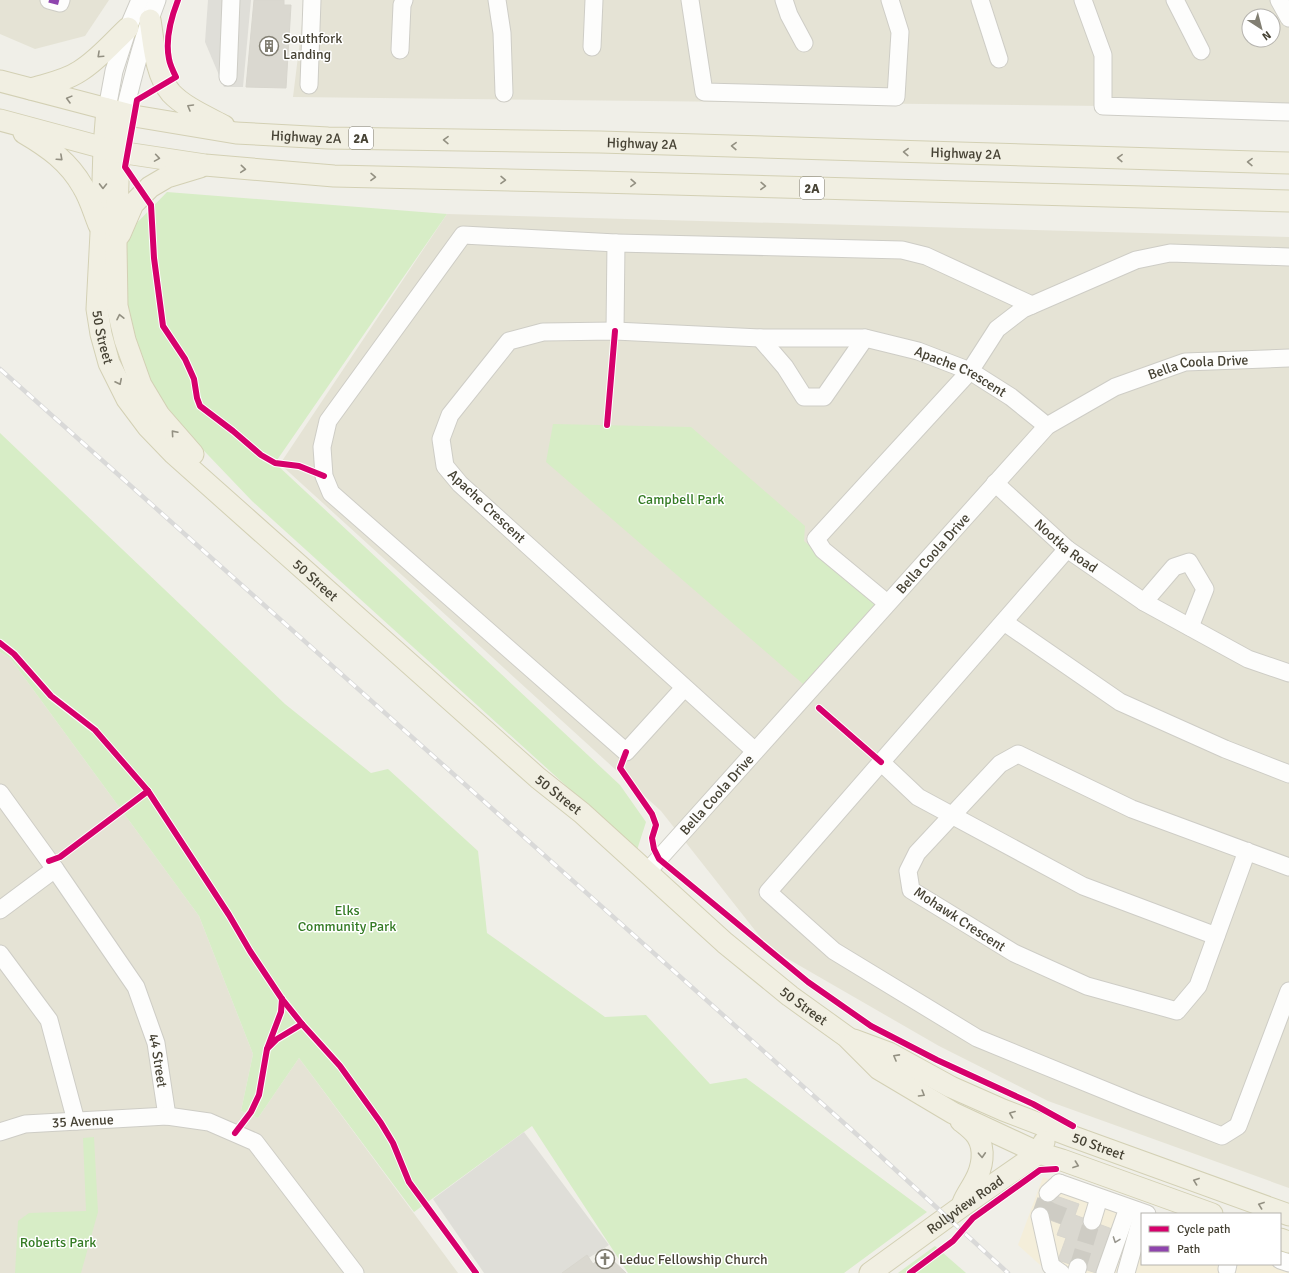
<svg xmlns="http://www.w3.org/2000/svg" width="1289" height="1273" font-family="Signika,sans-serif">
<rect width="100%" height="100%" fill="#f0efe8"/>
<g fill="#e5e3d5" fill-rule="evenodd">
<polygon points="0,0 109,0 85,36 35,49 0,34"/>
<path d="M305,0H1289V112L1103,106L293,97ZM1249,16H1273V40H1249Z"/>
<polygon points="447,214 1289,237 1289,1188 1048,1101 939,1046 769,948 661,811 280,464"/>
<polygon points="0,652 10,658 199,916 253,1054 241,1111 258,1118 299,1058 458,1273 0,1273"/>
</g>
<polygon fill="#f4eeda" points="1043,1177 1150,1214 1142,1214 1142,1264 1280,1264 1289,1263 1289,1273 1049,1273 1018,1245"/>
<g fill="#d7edc6">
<polygon points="167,192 447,214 275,463 620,785 646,822 637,850 252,501 166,411 122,330 127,233"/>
<polygon points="553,424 691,427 805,526 804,541 876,603 803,684 546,462"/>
<polygon points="0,433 285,704 371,773 388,769 478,851 487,933 605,1017 646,1015 710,1084 746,1078 927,1212 844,1273 628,1273 532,1126 414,1212 299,1058 258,1118 241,1111 253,1054 199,916 10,658 0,652"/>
<polygon points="94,1137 98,1212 81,1273 15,1273 18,1221 29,1213 86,1211 83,1138"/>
<polygon points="935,1246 966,1273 898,1273"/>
</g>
<g fill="#dfded8">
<polygon points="208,0 251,0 243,87 224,87 205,42"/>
<polygon points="524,1132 609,1245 565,1273 484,1273 433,1199"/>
</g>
<g fill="#dad8d0" stroke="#d8d6ce">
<polygon points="254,0 284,0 284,5 291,5 286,88 246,87"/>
<polygon points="1042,1191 1079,1204 1075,1215 1112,1229 1096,1273 1058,1260 1066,1238 1057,1235 1061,1224 1033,1214"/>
<polygon points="606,1254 626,1273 562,1273 587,1255 593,1264"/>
</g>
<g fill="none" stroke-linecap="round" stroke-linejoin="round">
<g stroke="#ceccc4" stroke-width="17" stroke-dasharray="17 8" stroke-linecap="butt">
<polyline points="1040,1216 1048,1193"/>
<polyline points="1053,1221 1062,1198"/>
<polyline points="1078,1267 1092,1221"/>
</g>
<g stroke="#cecdc6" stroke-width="19">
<g id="minor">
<polyline points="49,0 60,3 61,0"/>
<polyline points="497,0 502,33 504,93"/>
<polyline points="690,0 704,92 896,97 900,32 890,0"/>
<polyline points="784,0 789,15 804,43"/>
<polyline points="980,0 999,59"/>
<polyline points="1083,0 1103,55 1103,106 1289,112"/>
<polyline points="1175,0 1201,51"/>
<polyline points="1279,0 1289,18"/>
<polyline points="592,47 594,0"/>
<polyline points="400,50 402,5 404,0"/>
<polyline points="228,77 231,0"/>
<polyline points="309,85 312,0"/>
<polyline points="107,109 114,71 128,28 140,0"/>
<path d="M124,114C133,75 143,37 157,0"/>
<polyline points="616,243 463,235 328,421 322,447 324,476 331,493 626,752 684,688"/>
<polyline points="615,331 616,243 902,250 926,256 1032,305"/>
<polyline points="760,338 785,367 804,397 824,397 865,338"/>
<path id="s1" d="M995,483L1067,549L1144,602L1248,659L1289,673"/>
<polyline points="1067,549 768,892 834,951 977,1038 1136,1103 1222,1136 1238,1126 1289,991"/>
<polyline points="1144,602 1174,567 1189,562 1205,589 1190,627"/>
<polyline points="887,603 823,550 816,539 970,371 997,329 1023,309 1136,260 1170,253 1289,257"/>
<polyline points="1004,622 1120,702 1225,749 1289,774"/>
<path id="s2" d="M755,751L460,484L445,466L441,439L450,415L509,341L543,332L615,331L760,338H865L918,351L970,371L1011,397L1047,426"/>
<polyline points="881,762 918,797 1083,886 1216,936"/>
<path id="s3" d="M0,793L55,869L136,987L156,1043L167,1116"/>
<polyline points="1247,851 1198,986 1177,1011 1087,986 1014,953 911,890 908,871 917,853 1000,764 1018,754 1132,809 1289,867"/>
<path id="s4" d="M647,872L1047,426L1115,387L1185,362L1289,358"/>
<polyline points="0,910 55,869"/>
<polyline points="0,954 49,1020 76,1121"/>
<path id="s5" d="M0,1132L25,1124L167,1116L209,1122L255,1142L355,1273"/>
<polyline points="1059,1183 1147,1214"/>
<polyline points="1048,1193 1059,1183"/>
<polyline points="1040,1216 1051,1266 1061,1273"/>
<polyline points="1092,1221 1099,1198"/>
<polyline points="1280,1260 1289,1263"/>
<polyline points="1227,1269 1228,1264"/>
<polyline points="1076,1273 1078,1267"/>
<polyline points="1105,1273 1128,1208"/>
<polyline points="1126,1273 1142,1216"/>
</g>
</g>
<g stroke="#d3d0b4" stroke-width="23">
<g id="major">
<path d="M150,20C154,44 155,74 171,93C184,107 207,117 224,126"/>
<path id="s6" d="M0,81L134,116L236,133L328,138L600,142L1289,163"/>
<path d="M31,89C47,84 65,81 80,71C98,60 113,42 128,28"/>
<path id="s7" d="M107,109L104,147L102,214L97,309L101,334L109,363L127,399L148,427L174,454L538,778L582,813L725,943L790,996L847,1037L879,1069L953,1113L1039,1153L1062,1160L1212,1214"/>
<polyline points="124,114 119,152 116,245 117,306 125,340 141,385 159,415 193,454"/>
<polyline points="0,120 119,152 205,165 334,176 599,182 1289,201"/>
<path d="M24,133C48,147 69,162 83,187C90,198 94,213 99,225"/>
<polyline points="120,234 133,204 150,187 167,177 200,167"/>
<path id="s8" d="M854,1040L889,1053L951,1087L1003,1110L1071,1136L1289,1215"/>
<path d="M961,1121C966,1125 973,1130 977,1136C986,1150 982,1168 975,1181C971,1189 966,1195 963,1203"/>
<polyline points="1280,1239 1289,1242"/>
<path id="s9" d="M870,1273L961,1207L1039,1153L1044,1142"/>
</g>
</g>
<use href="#minor" stroke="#fdfdfc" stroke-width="17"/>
<use href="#major" stroke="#f1efe2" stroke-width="21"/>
<g stroke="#d9d9d8" stroke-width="4.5">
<polyline id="rail" points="0,369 863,1140 1008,1273"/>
</g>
<use href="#rail" stroke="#fff" stroke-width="3" stroke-dasharray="9" stroke-linecap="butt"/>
<polyline stroke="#8e44ad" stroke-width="5" stroke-dasharray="10 5" stroke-linecap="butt" points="49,0 60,3 61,0"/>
<g stroke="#fff" stroke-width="8">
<g id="cycleway">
<path d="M178,0C171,18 165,40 169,59C170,65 173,71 176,77L137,100L125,167L151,205L154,258L163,326L185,359L194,379L197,398L200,406L233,431L261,455L275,463L299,466L324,476"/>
<polyline points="607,425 615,331"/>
<polyline points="0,643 14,654 51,696 95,730 148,791 229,915 250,951 282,999 302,1024 340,1066 381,1123 393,1143 409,1182 476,1273"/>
<polyline points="819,708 881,762"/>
<polyline points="626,752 620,768 652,814 656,825 652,838 654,849 659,859 808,982 871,1026 937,1060 1033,1104 1073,1126"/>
<polyline points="49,861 60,857 148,791"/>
<polyline points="282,999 281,1012 267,1049 277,1039 302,1024"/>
<polyline points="235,1133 251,1112 259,1095 267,1049"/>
<polyline points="910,1273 953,1241 973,1218 1040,1170 1056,1169"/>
</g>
</g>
<use href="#cycleway" stroke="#d6006c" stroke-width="6"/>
</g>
<defs><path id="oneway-chevron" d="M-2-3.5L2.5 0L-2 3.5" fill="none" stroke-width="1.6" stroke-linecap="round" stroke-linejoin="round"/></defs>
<g stroke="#939082">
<use href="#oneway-chevron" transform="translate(100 55) rotate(137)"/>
<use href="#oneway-chevron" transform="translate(69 99) rotate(-165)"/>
<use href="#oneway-chevron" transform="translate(190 107) rotate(-150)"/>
<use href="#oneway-chevron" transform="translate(446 140) rotate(-179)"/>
<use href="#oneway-chevron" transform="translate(734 146) rotate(-178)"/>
<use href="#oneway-chevron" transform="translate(906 152) rotate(-178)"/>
<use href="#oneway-chevron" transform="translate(60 158) rotate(42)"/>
<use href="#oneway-chevron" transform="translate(157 158) rotate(9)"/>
<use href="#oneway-chevron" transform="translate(1120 158) rotate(-178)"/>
<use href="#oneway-chevron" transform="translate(1250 162) rotate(-179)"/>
<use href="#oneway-chevron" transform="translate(243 169) rotate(5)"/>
<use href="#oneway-chevron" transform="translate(373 177) rotate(1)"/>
<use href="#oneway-chevron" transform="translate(503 180) rotate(1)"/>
<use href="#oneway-chevron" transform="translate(633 183) rotate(2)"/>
<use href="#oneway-chevron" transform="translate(103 186) rotate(91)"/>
<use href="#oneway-chevron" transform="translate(763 186) rotate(2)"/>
<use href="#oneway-chevron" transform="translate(120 317) rotate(-102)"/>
<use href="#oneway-chevron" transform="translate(119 382) rotate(64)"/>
<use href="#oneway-chevron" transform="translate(174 433) rotate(-131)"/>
<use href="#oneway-chevron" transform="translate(896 1057) rotate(-151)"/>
<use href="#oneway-chevron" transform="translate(922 1094) rotate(31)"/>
<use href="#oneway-chevron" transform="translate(1012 1114) rotate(-159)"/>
<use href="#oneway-chevron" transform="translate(982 1155) rotate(87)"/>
<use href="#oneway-chevron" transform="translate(1076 1165) rotate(20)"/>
<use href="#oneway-chevron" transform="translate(1196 1181) rotate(-160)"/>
<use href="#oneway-chevron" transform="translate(1261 1205) rotate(-160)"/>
</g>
<use stroke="#98968e" href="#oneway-chevron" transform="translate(1116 1240) rotate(110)"/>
<defs>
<g id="building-ring" transform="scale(1)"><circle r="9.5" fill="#fff" stroke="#827f73" stroke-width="1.5"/><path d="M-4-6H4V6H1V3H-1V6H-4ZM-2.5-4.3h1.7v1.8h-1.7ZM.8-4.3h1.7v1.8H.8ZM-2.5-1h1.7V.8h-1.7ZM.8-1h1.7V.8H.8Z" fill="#827f73"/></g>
<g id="church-ring" transform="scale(1)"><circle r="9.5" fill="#fff" stroke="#827f73" stroke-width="1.5"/><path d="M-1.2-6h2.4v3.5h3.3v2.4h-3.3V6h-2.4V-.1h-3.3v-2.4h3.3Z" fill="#827f73"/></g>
</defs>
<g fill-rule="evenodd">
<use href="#building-ring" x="269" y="46"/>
<use href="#church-ring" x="605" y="1259"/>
</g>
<g text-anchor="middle" stroke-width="3" stroke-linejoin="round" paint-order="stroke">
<g fill="#fff" stroke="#7e7b71" stroke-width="1">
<rect x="349" y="127" width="24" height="22" rx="3"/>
<rect x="800" y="177" width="24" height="22" rx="3"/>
</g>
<g font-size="13" font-weight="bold" fill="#464234">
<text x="361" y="143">2A</text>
<text x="812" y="193">2A</text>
</g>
<g font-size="14" fill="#464234" stroke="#fff" text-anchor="start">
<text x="283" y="43">Southfork<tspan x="283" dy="16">Landing</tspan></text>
<text x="619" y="1264">Leduc Fellowship Church</text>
</g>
<g font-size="14" fill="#464234" stroke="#fff">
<text dy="5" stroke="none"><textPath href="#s6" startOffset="312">Highway 2A</textPath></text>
<text dy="5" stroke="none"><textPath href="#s6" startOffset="648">Highway 2A</textPath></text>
<text dy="5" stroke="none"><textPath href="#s6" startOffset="972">Highway 2A</textPath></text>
<text dy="5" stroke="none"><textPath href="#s7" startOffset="229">50 Street</textPath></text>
<text dy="5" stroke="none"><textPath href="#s4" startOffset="764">Bella Coola Drive</textPath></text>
<text dy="5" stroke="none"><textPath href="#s2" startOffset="1028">Apache Crescent</textPath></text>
<text transform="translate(487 506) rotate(43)" y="5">Apache Crescent</text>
<text dy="5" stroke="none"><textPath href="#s1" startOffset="95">Nootka Road</textPath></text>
<text dy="5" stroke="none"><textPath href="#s4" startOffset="428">Bella Coola Drive</textPath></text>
<text dy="5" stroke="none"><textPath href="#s7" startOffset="558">50 Street</textPath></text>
<text dy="5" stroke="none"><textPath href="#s4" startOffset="104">Bella Coola Drive</textPath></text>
<text dy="5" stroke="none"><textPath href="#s7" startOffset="882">50 Street</textPath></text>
<text transform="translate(960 919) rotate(33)" y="5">Mohawk Crescent</text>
<text dy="5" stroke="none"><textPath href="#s7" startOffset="1206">50 Street</textPath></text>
<text dy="5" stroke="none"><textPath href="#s3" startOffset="314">44 Street</textPath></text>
<text dy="5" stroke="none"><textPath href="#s5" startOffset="84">35 Avenue</textPath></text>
<text dy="5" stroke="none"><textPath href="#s8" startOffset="267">50 Street</textPath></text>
<text dy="5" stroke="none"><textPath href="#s9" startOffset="117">Rollyview Road</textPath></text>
</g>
<g font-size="14" fill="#347b24" stroke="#fff">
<text x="681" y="504">Campbell Park</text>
<text x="347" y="915">Elks<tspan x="347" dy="16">Community Park</tspan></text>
<text x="58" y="1247">Roberts Park</text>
</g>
</g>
<rect x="1141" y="1213" width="140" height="52" fill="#ffffff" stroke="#b5b3ae"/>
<rect x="1149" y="1226" width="20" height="6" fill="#d6006c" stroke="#b5b3ae"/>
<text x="1177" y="1233" font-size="12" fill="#464234">Cycle path</text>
<rect x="1149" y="1246" width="20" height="6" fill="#8e44ad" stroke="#b5b3ae"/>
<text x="1177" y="1253" font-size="12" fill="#464234">Path</text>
<g transform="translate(1261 28) rotate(144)"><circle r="19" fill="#ffffff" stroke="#b5b3ae"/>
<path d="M0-3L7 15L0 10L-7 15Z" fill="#827f73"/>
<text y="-6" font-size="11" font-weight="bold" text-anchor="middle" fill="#464234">N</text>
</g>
</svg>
